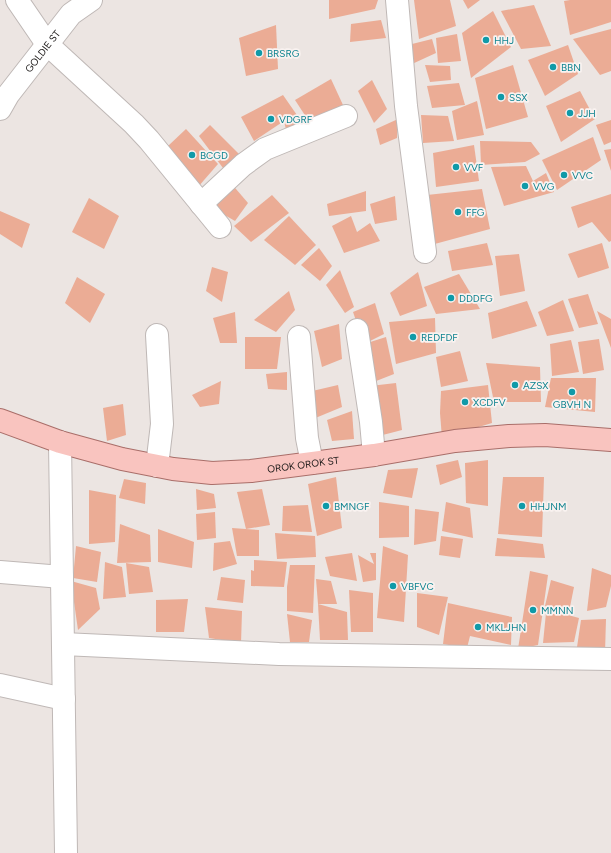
<svg xmlns="http://www.w3.org/2000/svg" width="611" height="853" font-family="Figtree,sans-serif">
<rect width="100%" height="100%" fill="#ece5e2"/>
<g fill="#ebac95">
<polygon points="329,0 378,0 375,9 329,19"/>
<polygon points="414,0 450,0 456,26 419,39"/>
<polygon points="463,0 480,0 468,9"/>
<polygon points="570,0 611,0 611,22 570,35 564,1"/>
<polygon points="534,5 551,46 521,49 501,11"/>
<polygon points="493,11 511,47 471,78 462,33"/>
<polygon points="381,20 386,38 350,42 351,24"/>
<polygon points="276,25 278,69 246,76 239,38"/>
<polygon points="611,29 611,71 600,75 573,39"/>
<polygon points="457,34 461,61 438,63 436,38"/>
<polygon points="432,39 436,53 412,64 408,45"/>
<polygon points="568,45 578,74 545,96 528,60"/>
<polygon points="425,65 450,66 451,80 430,82"/>
<polygon points="513,65 528,117 486,129 475,78"/>
<polygon points="331,79 343,105 310,123 295,100"/>
<polygon points="372,80 387,109 374,123 358,91"/>
<polygon points="459,83 465,105 432,108 427,86"/>
<polygon points="580,91 595,119 561,142 546,106"/>
<polygon points="283,95 306,128 287,134 284,121 254,141 241,117"/>
<polygon points="477,101 484,135 457,140 452,111"/>
<polygon points="421,115 448,116 454,141 423,143"/>
<polygon points="398,119 397,138 380,145 376,129"/>
<polygon points="611,120 611,142 604,145 596,125"/>
<polygon points="210,125 239,154 223,168 199,136"/>
<polygon points="186,129 218,164 198,187 168,146"/>
<polygon points="593,137 601,160 557,190 542,160"/>
<polygon points="480,141 531,142 540,154 525,162 481,165"/>
<polygon points="474,145 479,181 436,187 433,153"/>
<polygon points="611,149 611,171 604,150"/>
<polygon points="526,166 533,181 546,173 554,192 504,206 491,167"/>
<polygon points="230,182 248,203 235,221 209,206"/>
<polygon points="482,189 490,229 431,245 427,195"/>
<polygon points="366,191 366,211 329,216 327,204"/>
<polygon points="611,194 611,241 609,242 592,222 578,228 571,207"/>
<polygon points="272,195 289,213 251,242 234,226"/>
<polygon points="395,196 397,220 375,224 370,204"/>
<polygon points="89,198 119,216 104,249 72,232"/>
<polygon points="0,211 30,224 22,248 0,234"/>
<polygon points="289,216 316,245 295,265 264,240"/>
<polygon points="351,216 357,232 370,223 380,241 344,253 332,226"/>
<polygon points="487,243 493,265 452,271 448,251"/>
<polygon points="602,243 609,268 578,278 568,254"/>
<polygon points="319,248 332,266 320,281 301,265"/>
<polygon points="519,254 525,291 500,296 495,256"/>
<polygon points="212,267 228,272 222,302 206,291"/>
<polygon points="340,270 354,307 345,313 326,285"/>
<polygon points="418,272 427,306 400,316 390,293"/>
<polygon points="459,274 480,309 436,314 424,287"/>
<polygon points="77,277 105,294 90,323 65,303"/>
<polygon points="289,291 295,310 276,332 254,320"/>
<polygon points="588,294 598,324 579,328 568,299"/>
<polygon points="563,300 574,331 547,336 538,312"/>
<polygon points="527,301 537,326 492,339 488,313"/>
<polygon points="375,303 384,334 364,344 353,312"/>
<polygon points="597,311 611,319 611,348"/>
<polygon points="235,312 237,343 220,343 213,318"/>
<polygon points="435,318 436,353 396,364 389,322"/>
<polygon points="339,324 342,359 322,367 314,331"/>
<polygon points="245,337 281,337 277,369 245,369"/>
<polygon points="386,337 394,374 366,385 364,344"/>
<polygon points="599,339 604,370 583,374 578,342"/>
<polygon points="571,340 579,372 552,376 550,344"/>
<polygon points="460,351 468,381 441,387 436,357"/>
<polygon points="486,363 540,367 541,402 494,402"/>
<polygon points="287,372 287,390 268,389 266,374"/>
<polygon points="551,378 596,378 595,412 545,407"/>
<polygon points="221,381 219,404 200,407 192,395"/>
<polygon points="396,383 402,430 375,437 370,386"/>
<polygon points="338,385 342,407 313,419 308,392"/>
<polygon points="488,385 492,423 442,438 440,413 441,391"/>
<polygon points="123,404 126,435 107,441 103,408"/>
<polygon points="352,411 354,439 332,441 327,420"/>
<polygon points="458,460 462,477 440,485 436,465"/>
<polygon points="488,460 488,506 466,503 465,463"/>
<polygon points="418,468 412,498 383,493 388,470"/>
<polygon points="336,477 342,528 317,536 308,484"/>
<polygon points="503,477 544,477 542,537 498,534"/>
<polygon points="124,479 146,483 145,504 119,498"/>
<polygon points="196,489 214,494 216,508 197,510"/>
<polygon points="262,489 270,525 246,529 237,492"/>
<polygon points="89,490 116,495 115,542 89,544"/>
<polygon points="379,502 409,506 409,537 379,538"/>
<polygon points="446,502 470,508 473,538 442,531"/>
<polygon points="308,505 312,532 282,531 283,506"/>
<polygon points="415,509 439,512 436,541 414,545"/>
<polygon points="215,512 216,538 197,540 196,514"/>
<polygon points="120,524 150,535 151,562 117,563"/>
<polygon points="232,528 259,530 259,556 237,556"/>
<polygon points="158,529 194,542 192,568 158,562"/>
<polygon points="275,533 315,536 316,557 277,559"/>
<polygon points="441,536 463,539 460,558 439,555"/>
<polygon points="497,538 543,544 545,558 495,556"/>
<polygon points="230,541 237,564 213,571 214,543"/>
<polygon points="76,546 101,552 97,582 73,578"/>
<polygon points="383,546 408,555 404,622 377,618"/>
<polygon points="352,553 357,581 330,576 325,557"/>
<polygon points="370,553 376,553 376,580 363,582 358,555 374,564"/>
<polygon points="254,560 287,562 284,587 251,586 251,570 254,571"/>
<polygon points="105,562 122,567 126,597 103,599"/>
<polygon points="126,563 149,567 153,592 129,594"/>
<polygon points="290,565 315,565 313,613 287,611 287,587"/>
<polygon points="592,568 611,575 611,586 606,607 587,611"/>
<polygon points="530,571 548,575 538,645 518,649"/>
<polygon points="221,577 245,580 243,603 217,600"/>
<polygon points="316,579 331,581 337,604 318,604"/>
<polygon points="551,580 574,587 569,612 545,606"/>
<polygon points="71,581 96,588 100,609 78,630"/>
<polygon points="349,590 373,593 373,632 351,632"/>
<polygon points="417,593 448,597 439,635 417,627"/>
<polygon points="188,599 184,632 156,632 156,600"/>
<polygon points="448,603 512,617 511,645 470,636 467,648 443,644"/>
<polygon points="318,604 347,612 348,640 320,640"/>
<polygon points="205,607 242,611 241,643 209,638"/>
<polygon points="546,613 568,615 579,618 574,642 543,643"/>
<polygon points="287,614 312,620 309,642 290,642"/>
<polygon points="606,619 605,653 576,654 581,620"/>
</g>
<g fill="none" stroke-linecap="round" stroke-linejoin="round">
<g stroke="#bfb8b6" stroke-width="24">
<g id="minor">
<polyline points="17,0 47,44 134,124 149,140 220,227"/>
<polyline points="397,0 406,106 425,252"/>
<path id="s1" d="M0,109L8,95L71,14L91,0"/>
<polyline points="201,204 243,165 265,149 346,116"/>
<polyline points="357,330 371,422 374,455"/>
<polyline points="299,337 307,438 312,463"/>
<polyline points="60,442 66,853"/>
<polyline points="157,466 162,424 157,335"/>
<polyline points="0,572 62,577"/>
<polyline points="63,644 279,654 611,659"/>
<polyline points="0,685 64,699"/>
</g>
</g>
<g stroke="#a96e69" stroke-width="24">
<g id="major">
<path id="s2" d="M0,420L60,442L122,459L173,469L212,473L251,471L374,455L455,441L509,436L545,435L611,440"/>
</g>
</g>
<use href="#minor" stroke="#fff" stroke-width="22"/>
<use href="#major" stroke="#f9c4bf" stroke-width="22"/>
</g>
<g fill="#0f9aa8" stroke="#f9f2f0" stroke-width="1.5">
<circle cx="486" cy="40" r="4"/>
<circle cx="259" cy="53" r="4"/>
<circle cx="553" cy="67" r="4"/>
<circle cx="501" cy="97" r="4"/>
<circle cx="570" cy="113" r="4"/>
<circle cx="271" cy="119" r="4"/>
<circle cx="192" cy="155" r="4"/>
<circle cx="456" cy="167" r="4"/>
<circle cx="564" cy="175" r="4"/>
<circle cx="525" cy="186" r="4"/>
<circle cx="458" cy="212" r="4"/>
<circle cx="451" cy="298" r="4"/>
<circle cx="413" cy="337" r="4"/>
<circle cx="515" cy="385" r="4"/>
<circle cx="572" cy="392" r="4"/>
<circle cx="465" cy="402" r="4"/>
<circle cx="326" cy="506" r="4"/>
<circle cx="522" cy="506" r="4"/>
<circle cx="393" cy="586" r="4"/>
<circle cx="533" cy="610" r="4"/>
<circle cx="478" cy="627" r="4"/>
</g>
<g text-anchor="middle" stroke-width="3.5" stroke-linejoin="round" paint-order="stroke">
<g font-size="10" fill="#0d838f" stroke="#f9f2f0" text-anchor="start">
<text x="494" y="44">HHJ</text>
<text x="267" y="57">BRSRG</text>
<text x="561" y="71">BBN</text>
<text x="509" y="101">SSX</text>
<text x="578" y="117">JJH</text>
<text x="279" y="123">VDGRF</text>
<text x="200" y="159">BCGD</text>
<text x="464" y="171">VVF</text>
<text x="572" y="179">VVC</text>
<text x="533" y="190">VVG</text>
<text x="466" y="216">FFG</text>
<text x="459" y="302">DDDFG</text>
<text x="421" y="341">REDFDF</text>
<text x="523" y="389">AZSX</text>
<text x="473" y="406">XCDFV</text>
<text x="572" y="408" text-anchor="middle">GBVH N</text>
<text x="334" y="510">BMNGF</text>
<text x="530" y="510">HHJNM</text>
<text x="401" y="590">VBFVC</text>
<text x="541" y="614">MMNN</text>
<text x="486" y="631">MKLJHN</text>
</g>
<g font-size="10" fill="#1c1918" stroke="#f9f2f0">
<text dy="4" stroke="none"><textPath href="#s1" startOffset="72">GOLDIE ST</textPath></text>
<text dy="4" stroke="none"><textPath href="#s2" startOffset="311">OROK OROK ST</textPath></text>
</g>
</g>
</svg>
